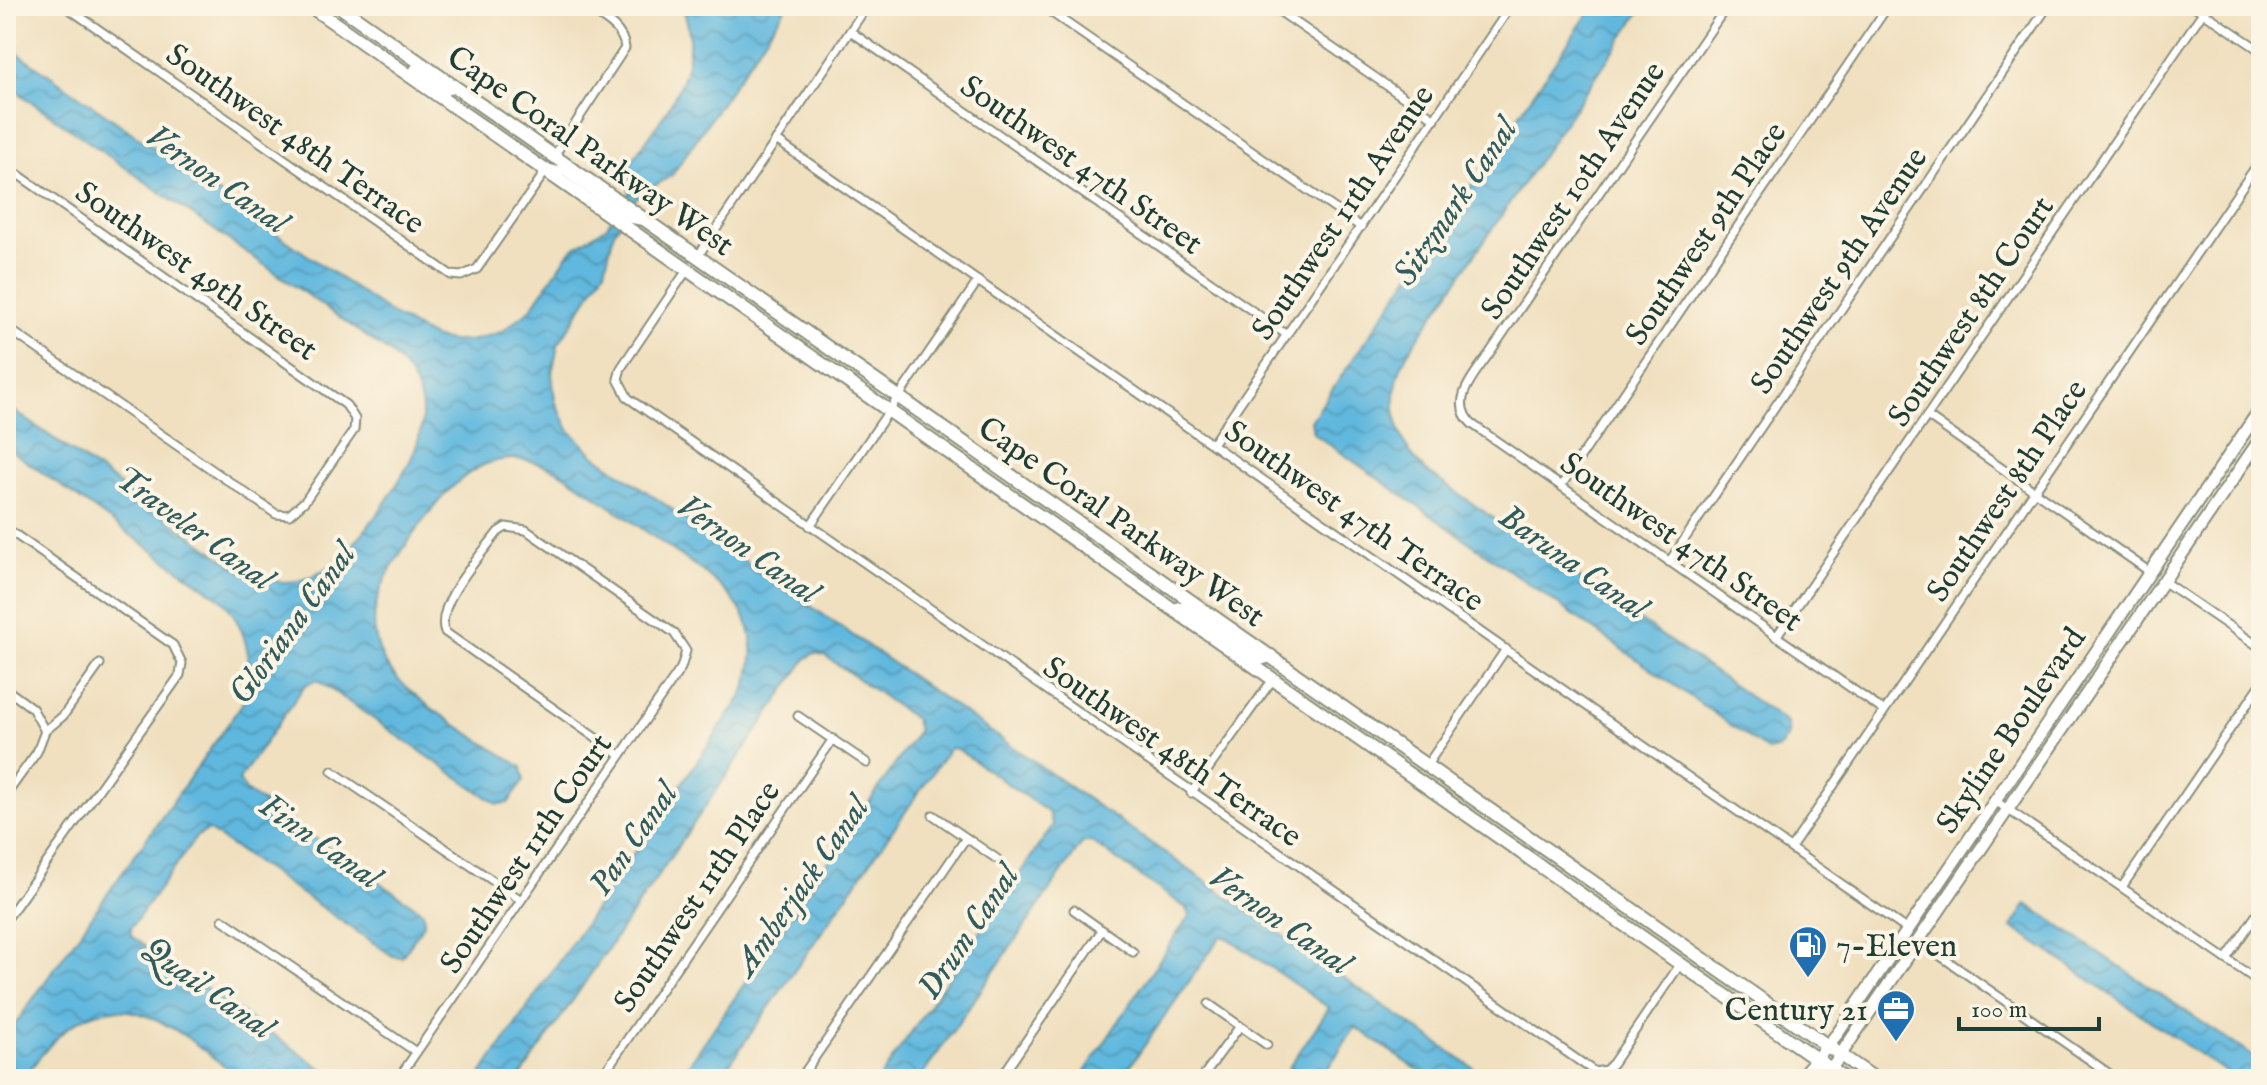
<svg xmlns="http://www.w3.org/2000/svg" width="2267" height="1085" font-family="'IM FELL English',serif">
<defs>
<pattern id="water-waves" width="16" height="10" patternUnits="userSpaceOnUse" patternTransform="scale(2)"><rect width="16" height="10" fill="#61b8de"/><path d="M0 5q4-4 8 0t8 0" fill="none" stroke="#4f97b5"/></pattern>
</defs>
<rect width="100%" height="100%" fill="#fcf5e5"/>
<filter id="ink" filterUnits="userSpaceOnUse"><feTurbulence type="fractalNoise" baseFrequency=".0125" numOctaves="2"/><feDisplacementMap in="SourceGraphic" scale="16" xChannelSelector="R" yChannelSelector="G"/><feConvolveMatrix kernelMatrix="1 2 1 2 8 2 1 2 1" color-interpolation-filters="sRGB"/></filter>
<filter id="wash" filterUnits="userSpaceOnUse"><feTurbulence type="fractalNoise" baseFrequency=".006" numOctaves="4" result="noise"/><feDisplacementMap in="SourceGraphic" scale="32" xChannelSelector="R" yChannelSelector="G"/><feGaussianBlur stdDeviation="1.8" result="paint"/><feColorMatrix in="noise" values="0 0 0 0 0 0 0 0 0 0 0 0 0 0 0 0 0 1.4 0 .05"/><feComposite in="paint" operator="in"/></filter>
<g filter="url(#wash)">
<rect width="100%" height="100%" fill="#f0e0c0"/>
<g fill="url(#water-waves)" stroke="#407a89" stroke-width="2">
<path d="M682,6H787L672,175L637,197L614,232L605,270L558,345L552,374L555,401L569,430L594,455L1489,1079H1431L1355,1027L1321,1079H1281L1329,1008L1228,938L1221,936L1121,1079H1080L1189,916L1186,908L1090,841L1082,843L920,1079H879L1053,825L1048,812L957,749L950,748L719,1079H679L918,731L915,719L824,655L814,653L806,659L519,1079H478L742,696C777,616 719,582 661,542C629,519 597,497 565,475C494,434 455,477 415,532C388,571 359,610 383,659C403,698 485,742 522,767L524,780L508,803L497,804L317,680L305,685L239,780L247,792L423,912L424,924L402,957L393,956L208,830L197,836L131,928V936L138,941L324,1070L318,1079C300,1079 259,1084 245,1078C225,1069 207,1052 189,1039C112,986 73,1009 23,1079H6V1037L242,704C255,665 249,633 224,601L6,447V405L233,565C304,609 344,561 383,506C418,454 447,404 390,353L6,84V45L396,317L434,338L450,341H470L501,332L530,310L571,250L606,227L630,192L622,174C657,123 709,71 682,6Z"/>
<path d="M1593,6H1644L1407,354C1386,394 1392,440 1426,471L1787,723L1789,735L1779,748L1768,751L1313,433L1311,421Z"/>
<polygon points="2027,904 2261,1062 2261,1079 2236,1079 2012,927"/>
</g>
</g>
<g filter="url(#ink)">
<g fill="none" stroke-linecap="round" stroke-linejoin="round">
<g stroke="#888e7a" stroke-width="11">
<g id="street">
<polyline points="65,6 451,275 461,276 477,269 548,168 564,172 630,219 640,221"/>
<polyline points="1042,6 1361,227"/>
<polyline points="1272,6 1435,119"/>
<path d="M1727,6L1491,351C1477,372 1447,401 1472,424L1884,711"/>
<polyline points="2194,6 2261,51"/>
<polyline points="850,31 1287,335"/>
<polyline points="776,140 1906,929"/>
<path d="M554,156L625,48C623,27 601,17 584,6"/>
<polyline points="6,166 346,405 355,419 354,430 305,501 289,515 276,514 6,327"/>
<polyline points="698,256 867,6"/>
<polyline points="687,270 621,368 618,379 628,398 1595,1072 1606,1070 1613,1063 1681,963"/>
<polyline points="1927,416 2150,572"/>
<polyline points="1212,444 1511,6"/>
<polyline points="1561,486 1888,6"/>
<polyline points="810,526 978,281"/>
<polyline points="6,528 173,645 182,663 180,675 6,920"/>
<polyline points="1669,562 2048,6"/>
<polyline points="2163,581 2261,648"/>
<polyline points="1776,637 2203,12"/>
<polyline points="6,689 32,708 45,731"/>
<polyline points="798,716 867,763"/>
<polyline points="1427,765 1506,649"/>
<polyline points="332,771 521,900"/>
<polyline points="1191,793 1273,679"/>
<polyline points="6,795 37,752 45,731 63,716 100,664"/>
<polyline points="1994,800 2261,983"/>
<polyline points="933,815 997,859"/>
<polyline points="1791,848 2261,159"/>
<polyline points="2122,887 2261,684"/>
<polyline points="1074,910 1133,952"/>
<polyline points="223,920 416,1052"/>
<polyline points="1919,941 2117,1079"/>
<polyline points="2226,959 2261,908"/>
<polyline points="1209,1004 1267,1045"/>
<polyline points="116,1079 124,1079"/>
<path d="M398,1079L681,668L686,651L674,633L526,530L506,527L498,532C481,555 434,605 445,632L620,755"/>
<polyline points="600,1079 833,739"/>
<polyline points="800,1079 966,838"/>
<polyline points="1000,1079 1102,930"/>
<polyline points="1201,1079 1240,1026"/>
</g>
</g>
<g stroke="#888e7a" stroke-width="15">
<g id="secondary">
<polyline points="1799,1079 1838,1033 2261,408"/>
<polyline points="1824,1079 2261,438"/>
</g>
</g>
<g stroke="#888e7a" stroke-width="16">
<g id="primary">
<polyline points="310,6 1845,1079"/>
<polyline points="339,6 1875,1079"/>
<polyline points="416,70 444,90 453,86"/>
<polyline points="1179,608 1194,613 1260,659 1271,656"/>
</g>
</g>
<use href="#street" stroke="#fff" stroke-width="7"/>
<use href="#secondary" stroke="#fff" stroke-width="11"/>
<use href="#primary" stroke="#fff" stroke-width="12"/>
</g>
</g>
<defs>
<g id="fuel-pin" transform="scale(2)"><path d="M0 17L-7.5 6A9.5 9.5 0 1 1 7.5 6Z" fill="#1f6fb2" stroke="#fcf5e5"/><path d="M-5.5-6h7V0h2V4h1.3V-2.5L3-4.5l.8-.8L6-3V5H2.5V1h-1V6h-7ZM-4.2-4.7v3.2H.2V-4.7Z" fill="#fff"/></g>
<g id="office-pin" transform="scale(2)"><path d="M0 17L-7.5 6A9.5 9.5 0 1 1 7.5 6Z" fill="#1f6fb2" stroke="#fcf5e5"/><path d="M-6-3h4V-5.5h4V-3h4V5H-6ZM-1-4.5V-3h2v-1.5ZM-6 0V1H6V0Z" fill="#fff"/></g>
</defs>
<g fill-rule="evenodd">
<use href="#fuel-pin" x="1808" y="945"/>
<use href="#office-pin" x="1896" y="1009"/>
</g>
<g text-anchor="middle" stroke-width="8" stroke-linejoin="round" paint-order="stroke">
<g font-size="32" fill="#1f3d34" stroke="#fcf5e5">
<text transform="translate(296 138) rotate(35)" y="11">Southwest 48th Terrace</text>
<text transform="translate(591 150) rotate(35)" y="11">Cape Coral Parkway West</text>
<text transform="translate(1082 164) rotate(35)" y="11">Southwest 47th Street</text>
<text transform="translate(1572 190) rotate(-56)" y="11">Southwest 10th Avenue</text>
<text transform="translate(1342 212) rotate(-56)" y="11">Southwest 11th Avenue</text>
<text transform="translate(1705 233) rotate(-56)" y="11">Southwest 9th Place</text>
<text transform="translate(197 270) rotate(35)" y="11">Southwest 49th Street</text>
<text transform="translate(1838 270) rotate(-56)" y="11">Southwest 9th Avenue</text>
<text transform="translate(1970 311) rotate(-56)" y="11">Southwest 8th Court</text>
<text transform="translate(2006 490) rotate(-56)" y="11">Southwest 8th Place</text>
<text transform="translate(1355 515) rotate(35)" y="11">Southwest 47th Terrace</text>
<text transform="translate(1122 521) rotate(35)" y="11">Cape Coral Parkway West</text>
<text transform="translate(1682 541) rotate(35)" y="11">Southwest 47th Street</text>
<text transform="translate(2010 730) rotate(-56)" y="11">Skyline Boulevard</text>
<text transform="translate(1173 751) rotate(35)" y="11">Southwest 48th Terrace</text>
<text transform="translate(525 853) rotate(-56)" y="11">Southwest 11th Court</text>
<text transform="translate(696 896) rotate(-56)" y="11">Southwest 11th Place</text>
</g>
<g font-size="32" fill="#1f3d34" stroke="#fcf5e5" text-anchor="start">
<text x="1836" y="956">7-Eleven</text>
<text x="1868" y="1020" text-anchor="end">Century 21</text>
</g>
<g font-size="34" font-style="italic" fill="#305c5e" stroke="#fcf5e5">
<text transform="translate(218 178) rotate(35)" y="12">Vernon Canal</text>
<text transform="translate(1454 201) rotate(-56)" y="12">Sitzmark Canal</text>
<text transform="translate(195 527) rotate(36)" y="12">Traveler Canal</text>
<text transform="translate(749 548) rotate(35)" y="12">Vernon Canal</text>
<text transform="translate(1574 561) rotate(35)" y="12">Baruna Canal</text>
<text transform="translate(291 623) rotate(-54)" y="12">Gloriana Canal</text>
<text transform="translate(632 838) rotate(-55)" y="12">Pan Canal</text>
<text transform="translate(321 840) rotate(35)" y="12">Finn Canal</text>
<text transform="translate(800 885) rotate(-55)" y="12">Amberjack Canal</text>
<text transform="translate(1281 919) rotate(35)" y="12">Vernon Canal</text>
<text transform="translate(967 931) rotate(-56)" y="12">Drum Canal</text>
<text transform="translate(209 987) rotate(35)" y="12">Quail Canal</text>
</g>
</g>
<rect width="2267" height="1085" fill="none" stroke="#fcf5e5" stroke-width="32"/>
<path d="M1959 1017v12h140v-12" fill="none" stroke="#1f3d34" stroke-width="4"/>
<text x="1971" y="1017" font-size="24" fill="#1f3d34" stroke="#fcf5e5" stroke-width="6" paint-order="stroke">100 m</text>
</svg>
